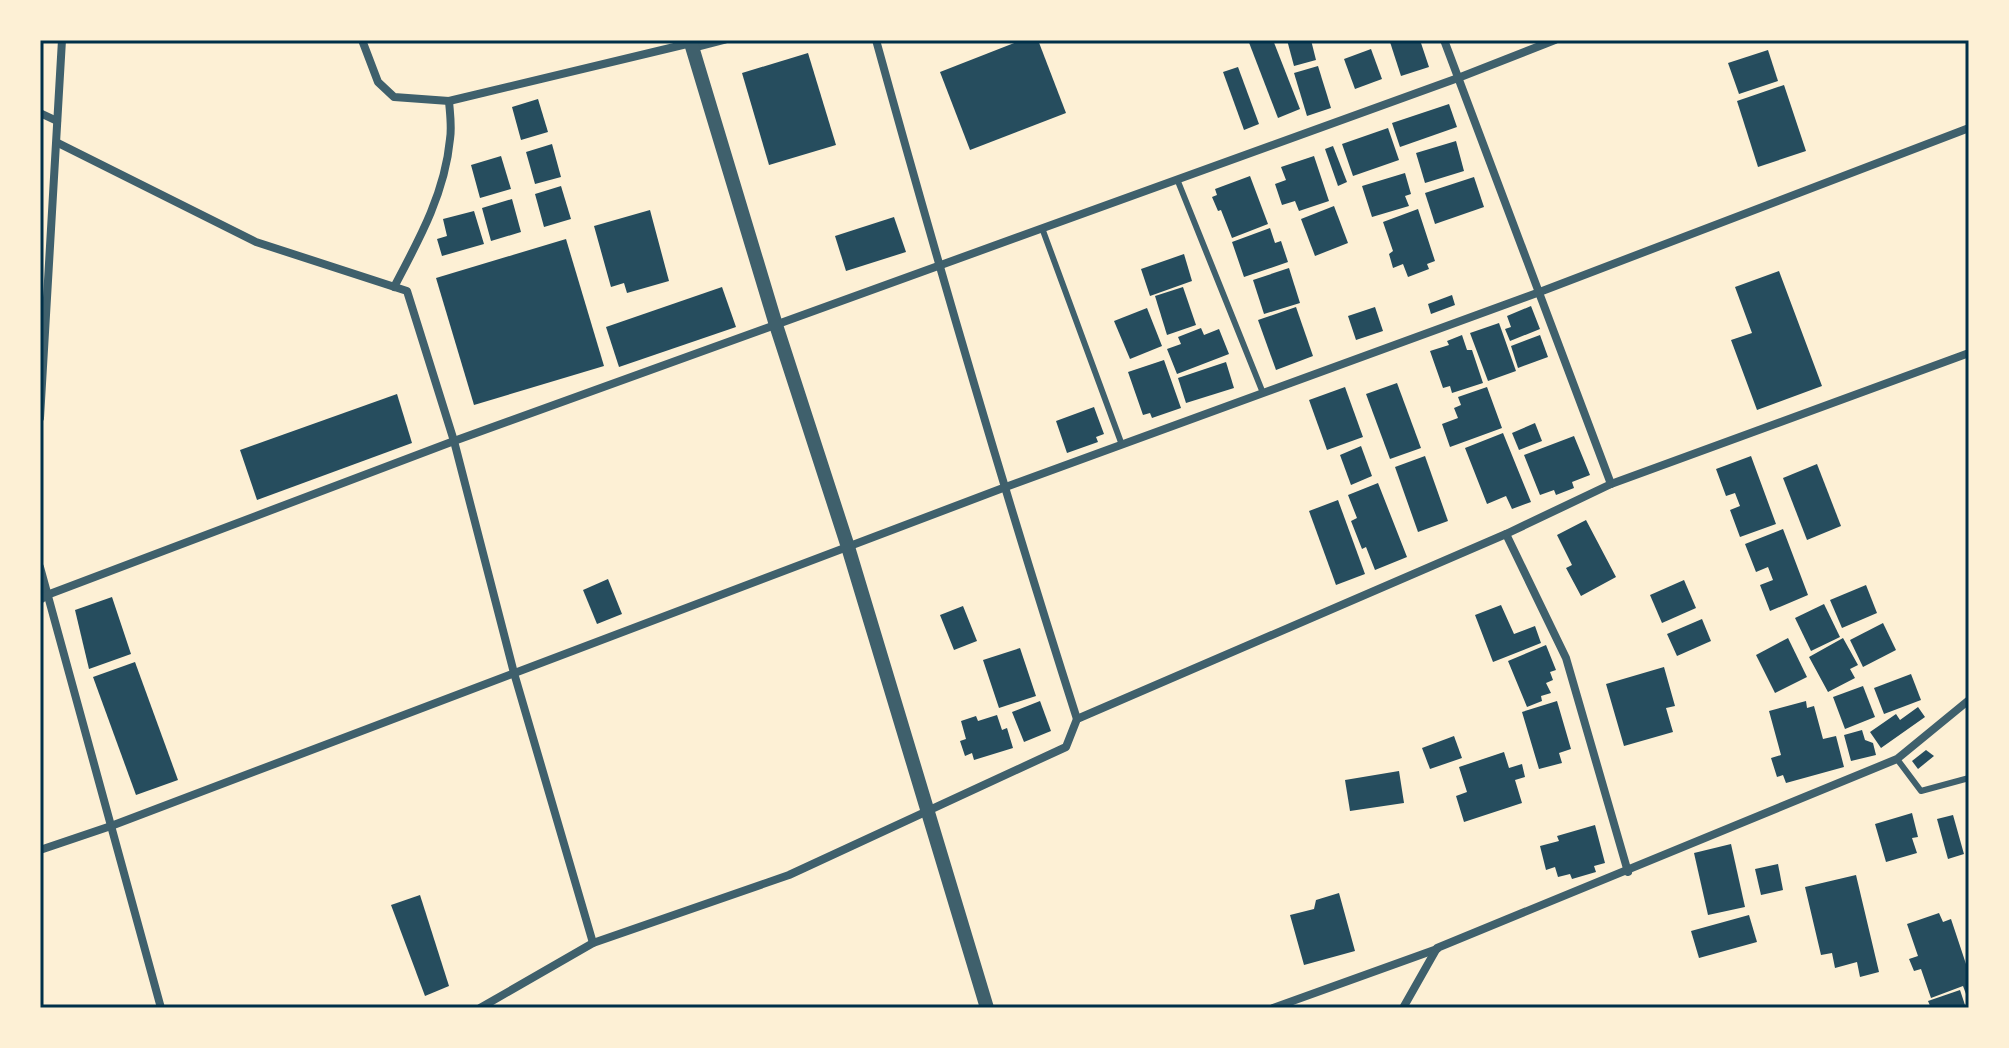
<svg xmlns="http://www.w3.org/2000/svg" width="2009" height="1048" font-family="'Fira Sans Condensed',sans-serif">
<rect width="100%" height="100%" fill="#fdf0d5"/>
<g fill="#264d5e">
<polygon points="1022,40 1038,40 1066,113 970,150 940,72"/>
<polygon points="1248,40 1273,40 1300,109 1278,118"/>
<polygon points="1287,40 1311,40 1316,60 1294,66"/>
<polygon points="1397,40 1420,40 1429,67 1401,76 1390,42"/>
<polygon points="1371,49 1382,79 1355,89 1344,59"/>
<polygon points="1768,50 1778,81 1739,94 1728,63"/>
<polygon points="808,53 836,145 769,165 742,73"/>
<polygon points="1318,66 1331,108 1307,116 1294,73"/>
<polygon points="1238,67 1259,124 1244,130 1223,72"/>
<polygon points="1784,85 1806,151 1758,167 1737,101"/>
<polygon points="538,99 548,132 521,140 512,107"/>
<polygon points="1449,104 1457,127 1400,147 1392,123"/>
<polygon points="1388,128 1399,160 1353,176 1342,144"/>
<polygon points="1456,141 1464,171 1425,183 1416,153"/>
<polygon points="552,144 561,177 535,184 526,152"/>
<polygon points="1333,146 1347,182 1338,186 1325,149"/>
<polygon points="501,156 511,189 480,198 471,165"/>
<polygon points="1314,156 1329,201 1299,211 1295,201 1282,205 1275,184 1286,180 1281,167"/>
<polygon points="1405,173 1411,194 1405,196 1409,206 1372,217 1362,186"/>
<polygon points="1250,176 1268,224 1232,238 1221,210 1218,211 1212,197 1217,195 1215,189"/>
<polygon points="1474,177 1484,207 1435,224 1425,193"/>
<polygon points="561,186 571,219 544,227 535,194"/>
<polygon points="512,199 521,232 491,241 482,208"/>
<polygon points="1334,206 1348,243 1315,256 1301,219"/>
<polygon points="1418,209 1435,261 1427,264 1429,269 1408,277 1403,264 1393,268 1389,254 1393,251 1383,222"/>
<polygon points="650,210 669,281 627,293 624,283 611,287 594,226"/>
<polygon points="474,211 484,244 442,256 437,239 447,236 443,219"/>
<polygon points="894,217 906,252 846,271 835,236"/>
<polygon points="1270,228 1275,243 1281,241 1288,262 1244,277 1232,242"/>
<polygon points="566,239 604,366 474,405 436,278"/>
<polygon points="1184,254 1192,281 1150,296 1141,269"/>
<polygon points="1289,268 1300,303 1264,314 1253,280"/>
<polygon points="1779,271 1822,386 1757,410 1731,340 1752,333 1735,287"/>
<polygon points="722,287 736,327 619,367 606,327"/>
<polygon points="1183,287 1196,325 1167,335 1155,296"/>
<polygon points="1452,295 1455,305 1431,314 1428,304"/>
<polygon points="1531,306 1540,329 1510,341 1505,329 1511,327 1507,316"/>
<polygon points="1296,307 1313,356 1276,370 1258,320"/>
<polygon points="1375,307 1383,331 1356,340 1348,316"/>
<polygon points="1147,308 1162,346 1130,359 1114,321"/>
<polygon points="1499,323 1516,371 1488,381 1470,333"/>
<polygon points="1201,328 1204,335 1219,329 1229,354 1177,374 1167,349 1181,344 1178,337"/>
<polygon points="1462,335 1467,350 1472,350 1483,383 1452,393 1450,386 1443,388 1430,351 1449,345 1447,341"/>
<polygon points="1540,335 1548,357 1518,368 1511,346"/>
<polygon points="1164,360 1181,408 1152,418 1150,413 1143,415 1128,372"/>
<polygon points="1226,362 1234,388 1186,403 1178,378"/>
<polygon points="1397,383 1421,448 1390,459 1366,394"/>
<polygon points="1345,387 1363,437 1327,450 1309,400"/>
<polygon points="1487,387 1502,428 1450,447 1442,424 1458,418 1454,408 1461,405 1458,397"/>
<polygon points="397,394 412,443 257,500 240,450"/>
<polygon points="1094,407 1104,434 1096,437 1098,442 1067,453 1056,421"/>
<polygon points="1535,423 1542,441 1519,450 1512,433"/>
<polygon points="1503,433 1531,502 1512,509 1506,496 1487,504 1465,448"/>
<polygon points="1574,436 1590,475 1572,482 1574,488 1556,495 1554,490 1540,495 1524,455"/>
<polygon points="1361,446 1372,476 1351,485 1340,455"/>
<polygon points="1425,456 1448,521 1418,532 1395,467"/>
<polygon points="1751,456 1776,524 1740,537 1730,510 1740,506 1735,493 1726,496 1716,469"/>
<polygon points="1817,464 1841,526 1807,540 1783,478"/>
<polygon points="1378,483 1407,557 1375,570 1366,547 1362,549 1351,521 1357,518 1348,495"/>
<polygon points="1338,500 1365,574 1336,585 1309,511"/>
<polygon points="1586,520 1616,577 1581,596 1566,568 1572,565 1557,535"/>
<polygon points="1783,529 1808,595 1770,611 1760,585 1773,580 1768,567 1756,572 1745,544"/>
<polygon points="608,579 622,614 597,624 583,590"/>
<polygon points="1684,580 1696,608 1662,623 1650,595"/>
<polygon points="1866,585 1877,613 1842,628 1830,600"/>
<polygon points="112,597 131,654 89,669 75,610"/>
<polygon points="1824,604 1840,637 1811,651 1795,618"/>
<polygon points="1501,605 1514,634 1535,626 1541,643 1493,662 1475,615"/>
<polygon points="963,606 977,641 954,650 940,615"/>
<polygon points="1702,619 1711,641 1677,656 1667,634"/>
<polygon points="1883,623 1896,650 1863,667 1850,640"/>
<polygon points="1788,638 1807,677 1775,693 1756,655"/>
<polygon points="1843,638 1858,665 1850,669 1855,678 1828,692 1809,657"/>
<polygon points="1546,645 1556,670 1550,672 1553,680 1546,683 1551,693 1541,696 1542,701 1527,707 1508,661"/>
<polygon points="1020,648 1036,696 999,708 983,660"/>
<polygon points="135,662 178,780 136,795 93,677"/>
<polygon points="1664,667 1675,706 1666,708 1673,732 1624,746 1606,684"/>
<polygon points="1911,674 1921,700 1884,714 1874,688"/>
<polygon points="1863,686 1875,717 1845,729 1833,697"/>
<polygon points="1040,701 1051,731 1024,742 1012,712"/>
<polygon points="1557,701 1571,749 1559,753 1562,763 1539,769 1522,712"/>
<polygon points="1806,701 1807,708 1814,706 1823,739 1836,736 1844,767 1786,783 1783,775 1777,777 1771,758 1781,755 1769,711"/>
<polygon points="1918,707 1925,717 1881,748 1870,732 1896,714 1900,720"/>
<polygon points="997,715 1002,730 1007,728 1013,748 974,760 972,753 965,756 960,741 966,739 961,721 976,716 978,721"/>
<polygon points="1862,730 1865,740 1873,743 1876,755 1851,761 1844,735"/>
<polygon points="1454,736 1462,758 1430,769 1422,748"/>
<polygon points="1926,750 1934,756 1918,769 1912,761"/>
<polygon points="1504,752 1509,768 1522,764 1525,777 1515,780 1522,803 1464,822 1456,796 1467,792 1459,767"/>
<polygon points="1399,771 1404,803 1350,811 1345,780"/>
<polygon points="1912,813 1918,837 1912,838 1917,853 1886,862 1875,824"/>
<polygon points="1953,815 1964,854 1948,859 1937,819"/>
<polygon points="1595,825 1605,863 1594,866 1596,872 1572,879 1570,874 1558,877 1555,867 1546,870 1540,846 1559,841 1557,836"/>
<polygon points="1731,844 1745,907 1708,915 1694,853"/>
<polygon points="1778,864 1783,890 1761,895 1755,869"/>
<polygon points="1856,875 1879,972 1860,977 1857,962 1835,968 1832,953 1821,955 1805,887"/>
<polygon points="1339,893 1355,951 1304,965 1290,915 1314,909 1316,900"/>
<polygon points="420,895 449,986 425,996 391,905"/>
<polygon points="1939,913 1943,922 1951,919 1969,973 1969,1002 1963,986 1931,998 1921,969 1914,971 1909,959 1918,956 1907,924"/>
<polygon points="1749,915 1757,942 1699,958 1691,931"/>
<polygon points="1960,990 1966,1008 1931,1008 1928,1001"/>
</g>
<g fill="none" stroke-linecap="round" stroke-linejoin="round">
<g stroke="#3f606c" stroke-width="6">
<polyline points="1177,179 1263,393"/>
<polyline points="1042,228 1122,445"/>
<polyline points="1897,759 1921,791 1969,778"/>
</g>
<g stroke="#3f606c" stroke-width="8">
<polyline points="362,40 378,82 394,97 449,101 691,43"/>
<path d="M876,40C939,268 1005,494 1077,719"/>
<polyline points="1444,40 1611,484"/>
<polyline points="693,48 724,40"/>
<polyline points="40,113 57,121"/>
<polyline points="58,143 256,242 407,291 454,441 514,673 593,943"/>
<path d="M394,287C419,240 445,193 450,139C452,127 450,114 449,101"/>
<polyline points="40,418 62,40"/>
<polyline points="1506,534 1566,658 1628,872"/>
<polyline points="40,567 161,1008"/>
<polyline points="40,600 47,595 454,441 1458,78 1555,40"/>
<polyline points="40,850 111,826 1003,488 1537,293 1969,128"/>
<polyline points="480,1008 593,943 789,875 1066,747 1077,719 1506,534 1611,484 1969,353"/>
<polyline points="1273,1008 1437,949"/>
<polyline points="1403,1008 1437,948 1897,759 1969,700"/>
</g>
<polyline stroke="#3f606c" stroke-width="14" points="690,40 776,325 848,547 987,1008"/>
</g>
<rect width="2009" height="1048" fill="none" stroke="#fdf0d5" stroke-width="84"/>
<rect x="42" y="42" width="1925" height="964" fill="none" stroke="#003049" stroke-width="3"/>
</svg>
